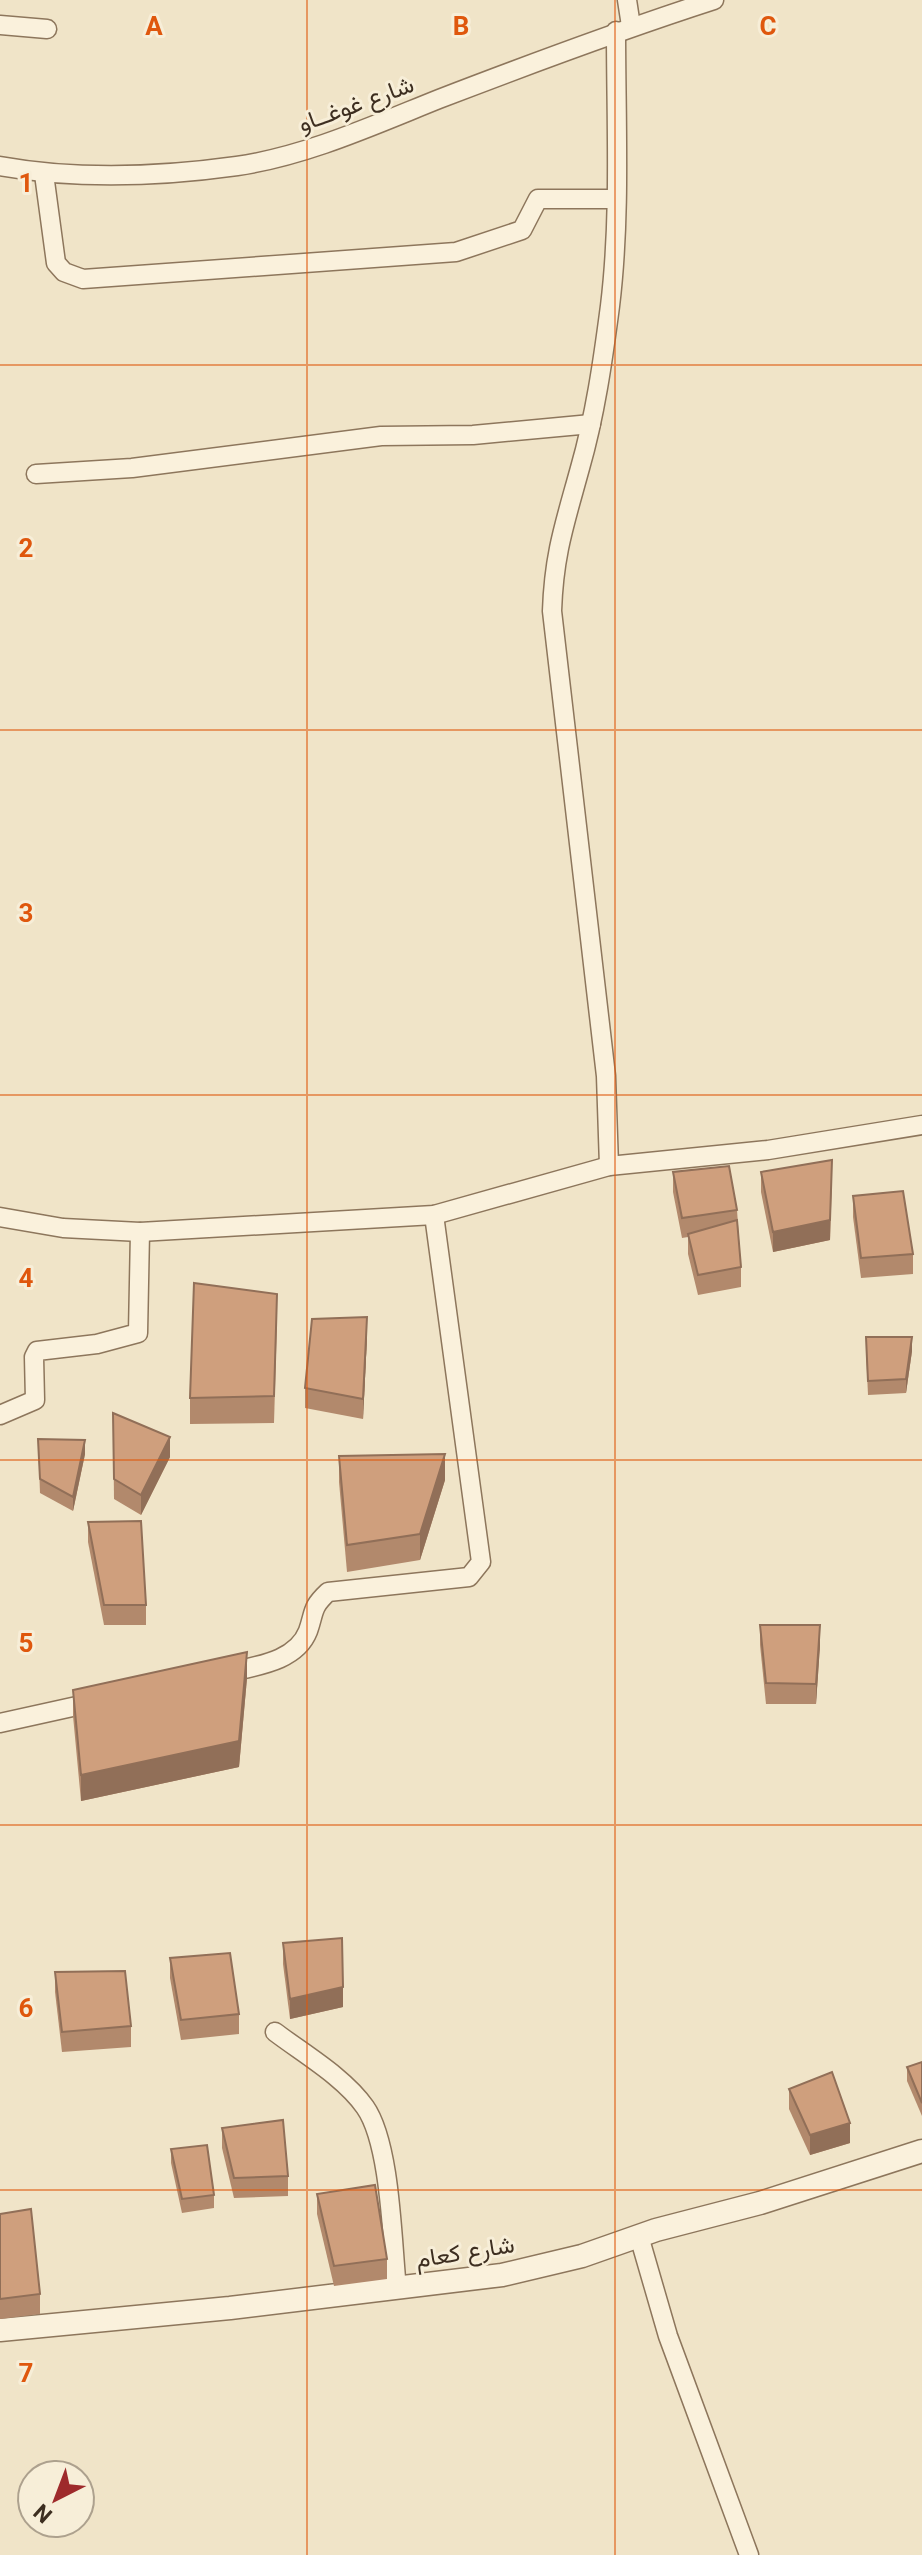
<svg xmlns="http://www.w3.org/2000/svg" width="922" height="2555" font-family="Georgia,Vazirmatn,serif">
<rect width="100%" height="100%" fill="#f0e4c8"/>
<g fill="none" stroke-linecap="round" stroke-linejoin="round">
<g stroke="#8d765c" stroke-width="21">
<g id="minor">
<polyline points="627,0 631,26"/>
<polyline points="0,25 47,29"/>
<path d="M0,166C78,180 158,177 237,166C306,156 374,125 439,99C530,64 621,30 714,0"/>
<polyline points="44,174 56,263 64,272 83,279 456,252 522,230 538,199 615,199"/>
<polyline points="36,474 132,468 381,436 473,435 591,424"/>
<path d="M609,1166L606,1076L552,611C554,553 565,523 580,468C595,416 603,360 610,306C621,216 616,122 616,31"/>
<polyline points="0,1217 63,1228 140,1232 434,1215 609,1166 768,1150 922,1125"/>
<polyline points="0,1415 35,1400 34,1357 37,1351 97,1344 138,1333 140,1232"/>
<path d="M226,1673C255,1666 296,1662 308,1631C315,1611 311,1608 328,1592L469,1577L481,1562L434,1215"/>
<polyline points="0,1723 95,1702"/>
<path d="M275,2032C304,2054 344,2077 365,2107C391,2144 392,2243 397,2289"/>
<polyline points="639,2236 668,2336 749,2555"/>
</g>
</g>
<g stroke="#8d765c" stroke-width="25">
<polyline id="tertiary" points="0,2330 230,2308 502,2275 582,2256 656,2230 760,2203 922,2151"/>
</g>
<use href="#minor" stroke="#faf1dc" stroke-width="18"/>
<use href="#tertiary" stroke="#faf1dc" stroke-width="22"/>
</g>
<g fill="#b2896c">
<polygon points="673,1172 737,1210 741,1267 741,1287 698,1295 688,1254 688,1237 682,1238 673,1192"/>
<polygon points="761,1172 832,1180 830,1240 773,1252 761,1192"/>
<polygon points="853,1196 913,1254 913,1274 861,1278 853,1217"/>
<polygon points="277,1320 274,1423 190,1424 190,1398"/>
<polygon points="367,1337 363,1419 305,1408 305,1388"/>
<polygon points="866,1351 912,1351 906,1393 868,1395"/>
<polygon points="113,1413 170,1457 141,1515 114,1499"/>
<polygon points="38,1439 85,1454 73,1511 40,1493"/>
<polygon points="339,1456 445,1480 420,1560 347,1572 339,1482"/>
<polygon points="88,1522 146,1605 146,1625 104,1625 88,1542"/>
<polygon points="760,1625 820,1645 816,1704 766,1704 760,1645"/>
<polygon points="247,1678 239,1767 81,1801 73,1716 73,1690"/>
<polygon points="283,1943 343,2007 290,2019 283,1964"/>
<polygon points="170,1958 239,2014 239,2034 181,2040 170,1978"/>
<polygon points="55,1972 131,2026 131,2047 62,2052 55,1992"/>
<polygon points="922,2062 922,2116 907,2081 907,2067"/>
<polygon points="789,2089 850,2143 810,2155 789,2109"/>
<polygon points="222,2128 288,2176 288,2196 234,2198 222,2148"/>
<polygon points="171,2149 214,2195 214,2208 182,2213 171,2163"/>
<polygon points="317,2194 387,2259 387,2279 334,2286 317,2214"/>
<polygon points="0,2214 40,2294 40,2314 0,2319"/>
</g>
<g fill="#916f58">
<polygon points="832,1160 830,1240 773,1252 773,1232"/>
<polygon points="367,1317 367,1337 363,1419 363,1399"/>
<polygon points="912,1337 912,1351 906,1393 906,1379"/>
<polygon points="170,1437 170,1457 141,1515 141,1495"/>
<polygon points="85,1440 85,1454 73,1511 73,1497"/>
<polygon points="445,1454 445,1480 420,1560 420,1534"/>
<polygon points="820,1625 820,1645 816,1704 816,1684"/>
<polygon points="247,1652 247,1678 239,1767 81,1801 81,1775"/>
<polygon points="343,1987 343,2007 290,2019 290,1999"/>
<polygon points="850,2123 850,2143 810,2155 810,2135"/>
</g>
<g fill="#cf9f7d" stroke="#916f58" stroke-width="2">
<polygon points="832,1160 830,1220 773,1232 761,1172"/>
<polygon points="729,1166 737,1210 682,1218 673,1172"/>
<polygon points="903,1191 913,1254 861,1258 853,1196"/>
<polygon points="737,1220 741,1267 698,1275 688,1234"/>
<polygon points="194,1283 277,1294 274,1396 190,1398"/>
<polygon points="367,1317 363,1399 305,1388 312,1319"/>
<polygon points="866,1337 912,1337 906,1379 868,1381"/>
<polygon points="113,1413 170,1437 141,1495 114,1479"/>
<polygon points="38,1439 85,1440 73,1497 40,1479"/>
<polygon points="445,1454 420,1534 347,1545 339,1456"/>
<polygon points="141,1521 146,1605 104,1605 88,1522"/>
<polygon points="760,1625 820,1625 816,1684 766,1683"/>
<polygon points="247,1652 239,1741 81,1775 73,1690"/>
<polygon points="342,1938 343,1987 290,1999 283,1943"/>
<polygon points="230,1953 239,2014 181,2020 170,1958"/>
<polygon points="125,1971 131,2026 62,2032 55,1972"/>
<polygon points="922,2062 922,2103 907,2067"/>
<polygon points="832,2072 850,2123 810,2135 789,2089"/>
<polygon points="283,2120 288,2176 234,2178 222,2128"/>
<polygon points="207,2145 214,2195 182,2199 171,2149"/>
<polygon points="375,2185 387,2259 334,2266 317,2194"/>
<polygon points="31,2209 40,2294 0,2299 0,2214"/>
</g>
<path fill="none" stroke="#df570d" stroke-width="2" stroke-opacity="0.55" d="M307,0V2555M615,0V2555M0,365H922M0,730H922M0,1095H922M0,1460H922M0,1825H922M0,2190H922"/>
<g text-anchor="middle" stroke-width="6" stroke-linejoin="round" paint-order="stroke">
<g font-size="24" fill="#3d2e20" stroke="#f7eed8">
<text transform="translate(356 104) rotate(-20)" y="8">شارع غوغــاو</text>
<text transform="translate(465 2252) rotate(-9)" y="8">شارع كعام</text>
</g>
</g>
<g font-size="26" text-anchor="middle" font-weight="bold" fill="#df570d" stroke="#f7eed8" stroke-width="6" stroke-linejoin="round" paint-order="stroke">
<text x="154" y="35">A</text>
<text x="461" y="35">B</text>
<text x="768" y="35">C</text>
<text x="26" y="192">1</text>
<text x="26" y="557">2</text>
<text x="26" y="922">3</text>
<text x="26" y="1287">4</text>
<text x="26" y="1652">5</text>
<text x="26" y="2017">6</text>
<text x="26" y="2382">7</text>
</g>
<g transform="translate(56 2499) rotate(222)"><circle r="38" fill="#f7eed8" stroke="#ada18e" stroke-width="2"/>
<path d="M0-6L14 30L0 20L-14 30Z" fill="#9e2a2b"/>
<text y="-12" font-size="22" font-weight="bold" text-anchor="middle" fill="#3d2e20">N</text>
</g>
</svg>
